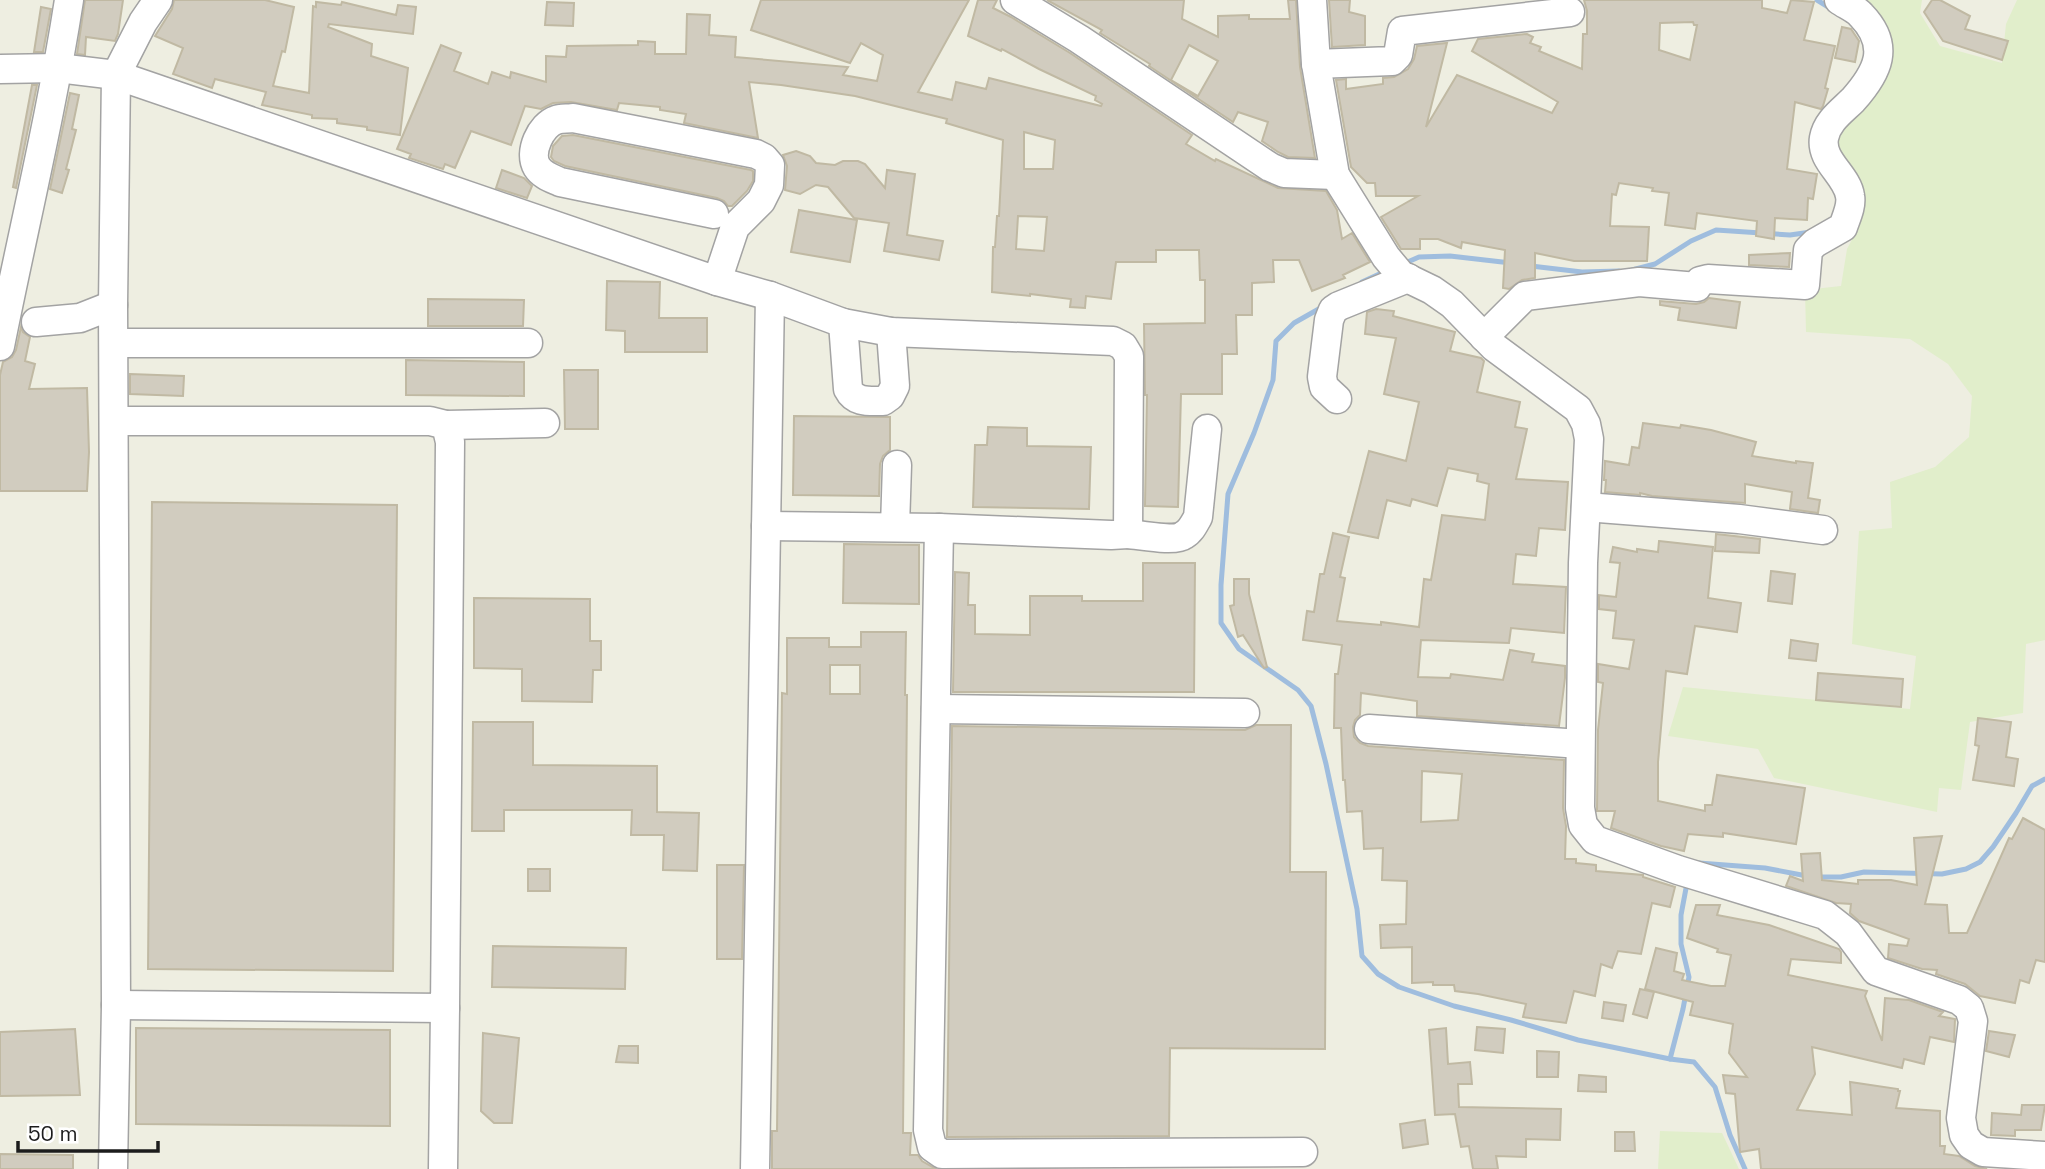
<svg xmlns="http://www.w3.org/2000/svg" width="2045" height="1169" font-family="'Space Grotesk',sans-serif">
<rect width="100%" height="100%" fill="#eeeee1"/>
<g fill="#e1eecb">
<polygon points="1864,0 1922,0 1920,13 1940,46 2002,63 2006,24 2017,0 2045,0 2045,640 2026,644 2023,713 1970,722 1961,790 1939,788 1937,812 1774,778 1758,749 1668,736 1683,687 1910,709 1916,656 1852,644 1859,531 1892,528 1890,482 1935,467 1969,437 1972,396 1948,364 1910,339 1806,332 1805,290 1841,286 1847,249 1860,224 1862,197 1835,142 1848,122 1887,76 1891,37 1872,6"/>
<polygon points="1660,1131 1722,1133 1739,1169 1658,1169"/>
</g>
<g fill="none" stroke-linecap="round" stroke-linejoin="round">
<g stroke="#9fbdde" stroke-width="5">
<polyline points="1817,0 1830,8"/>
<polyline points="1403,264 1419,257 1450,256 1511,263"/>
<polyline points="1531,266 1582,272 1619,271"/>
<polyline points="1632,270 1655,264 1691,241 1716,230 1790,235 1811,232"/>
<polyline points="1362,282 1388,270"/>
<polyline points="1324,306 1294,323 1276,341 1273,380 1254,433 1228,494 1221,585 1221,623 1239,649 1298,690 1311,706 1326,764 1357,909 1362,956 1378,974 1399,987 1454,1006 1511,1020 1578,1040 1670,1059 1683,1009 1689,977 1681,944 1681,915 1687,883"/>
<polyline points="1699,863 1765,868 1807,876"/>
<polyline points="1817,877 1841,877 1864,872 1942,874 1966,869 1980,862 1993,847 2016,813 2032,786 2045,779"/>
<polyline points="1670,1059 1694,1062 1715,1087 1730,1135 1745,1169"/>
</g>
</g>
<g fill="#d1ccbf" stroke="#c0b9a3" stroke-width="2" fill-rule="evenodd">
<polygon points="85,0 123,0 118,34 115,41 86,37 85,55 77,54"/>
<polygon points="174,0 265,0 294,7 285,52 282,51 273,86 309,93 313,6 316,7 316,2 341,5 342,2 396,15 398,5 416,7 413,34 329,24 328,27 372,44 371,56 408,68 400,135 367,130 367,127 337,123 337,119 312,118 312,115 262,105 266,92 215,79 212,88 173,74 183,48 155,36 172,9"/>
<path d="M761,0H969L918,92L952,100L956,82L986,89L989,78L1101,106L1102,104L1095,100L1096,96L1039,69L1002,49L1001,51L968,36L978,0H997L993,8L1011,17L1070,53L1192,135L1186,144L1215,161L1216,159L1278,188L1326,191L1337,210L1342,239L1352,233L1370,262L1343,275L1345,278L1312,291L1299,260H1273L1274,282L1252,283V315H1236L1237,354H1222V394H1181L1178,507L1145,506L1147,395H1145L1144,324L1205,323V280H1200L1199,250H1156V262H1116L1111,299L1086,296L1085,308L1070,307L1071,299L1030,294V296L992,292L993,247H995L997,216H999L1003,140L946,123L947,119L855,96L781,85L749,82L758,138L684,123L686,114L660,110V107L619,103L617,110L571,102L553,103L541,109L525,106L511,145L471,131L455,168L445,164L443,169L409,158L411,154L397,149L441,45L461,53L454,71L488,84L492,72L510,78L511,72L546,82V56L566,57L567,46L638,45V41L655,42V54H686L687,14L710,15L709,35L736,37L735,57L848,67L843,75L877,81L883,55L861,43L850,63L751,30ZM1024,132L1055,140L1053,169H1024ZM1018,216L1047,217L1044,251L1016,249Z"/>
<path d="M1047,0H1184L1182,19L1218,37V16L1249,15V19H1290L1288,0H1296L1300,67L1315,158L1288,157L1278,152L1262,141L1268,122L1238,112L1233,122L1149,66L1150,64L1100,33L1102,30ZM1189,45L1218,61L1198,96L1171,80Z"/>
<polygon points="1329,0 1350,0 1349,12 1365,16 1365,45 1332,47"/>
<path d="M1584,0H1762V8L1787,13L1791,0L1814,2L1804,40L1835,46L1825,88L1828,89L1823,106L1821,109L1795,102L1787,169L1817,174L1813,199L1808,198L1807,220L1775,218L1774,239L1756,236L1757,221L1697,213L1695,229L1665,225L1669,193L1652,191L1653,188L1619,183L1616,195L1612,194L1610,226L1649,227L1647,261H1574L1535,253V278L1522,280L1509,289L1503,288L1505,250L1462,242L1461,248L1438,239H1420V249H1401L1381,217L1418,196H1376L1375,183H1367L1351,167L1336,80L1346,79V89L1383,84V78L1394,77L1408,69L1414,59L1417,46L1447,43L1426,127L1457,75L1552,113L1558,102L1472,51L1478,39L1527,34L1533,37L1530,43L1541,47L1539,51L1582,69L1583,34H1587V11ZM1693,22L1694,25H1697L1690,60L1659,50L1660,23Z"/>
<polygon points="1932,0 1940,0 1970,16 1965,29 2008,41 2002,60 1943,41 1924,12"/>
<polygon points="547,2 574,3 573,26 545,25"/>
<polygon points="41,7 51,9 43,52 34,52"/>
<polygon points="1842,27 1851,29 1859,41 1855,62 1835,58"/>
<polygon points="32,85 37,85 16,188 13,187"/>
<polygon points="70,93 79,95 72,129 76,130 66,169 69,170 62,193 50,189"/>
<polygon points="562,136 573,135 751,170 753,171 753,181 747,191 732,206 728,206 724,201 717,198 565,166 554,161 551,157 553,146"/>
<polygon points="796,151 810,156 816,163 835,165 843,161 858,161 865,164 885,188 887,170 915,174 907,235 943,241 939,260 884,251 889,223 854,218 828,187 816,185 800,194 785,190 787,166 783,155"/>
<polygon points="502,170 524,178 532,186 527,198 496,188"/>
<polygon points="799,210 857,220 850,262 791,252"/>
<polygon points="1790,253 1789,267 1749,265 1749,255"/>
<polygon points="607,281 660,282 659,318 707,318 707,352 625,352 625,331 606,330"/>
<polygon points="1709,298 1740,302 1736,328 1678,320 1680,308 1660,305 1660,301 1696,304 1704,302"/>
<polygon points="428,299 524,300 523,326 428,326"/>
<path d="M1376,309L1394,311L1393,316L1455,332L1450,351L1481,358L1484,361L1477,392L1520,402L1515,427L1527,429L1516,479L1568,482L1565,530L1539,528L1536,556L1516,554L1513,584L1566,587L1564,633L1511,628L1509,643L1421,640L1418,677L1450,678L1451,674L1503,680L1510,650L1534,654L1532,662L1565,666V678L1559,726L1417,716V701L1361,693L1360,715L1355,720L1353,727L1354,737L1360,743L1368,746L1564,760L1563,808L1566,826L1565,859H1576V863L1596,865V871L1643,875V877L1675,887L1670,907L1652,903L1641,954L1618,951L1612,968L1601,964L1595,996L1574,991L1566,1023L1523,1017L1526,1004L1478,994L1455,991L1454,985H1433V982L1412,983V947L1381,948L1380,925L1406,924L1407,881L1382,880L1383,848L1364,849L1362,811L1347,812L1345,780H1343L1341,728H1334L1335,674H1338L1342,645L1303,640L1307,611L1314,612L1320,574H1324L1333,533L1349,537L1340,577L1345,578L1337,621L1381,625V622L1419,627L1424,579L1431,580L1442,515L1485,520L1489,484L1477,481L1478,474L1448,468L1437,506L1412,499L1410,506L1387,500L1378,538L1348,532L1369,451L1406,461L1419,402L1384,394L1396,338L1365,334L1367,312ZM1422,771L1462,774L1458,820L1421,822Z"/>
<polygon points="21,327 23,332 30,337 25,361 35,364 29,389 87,388 89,452 87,491 0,491 0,375 3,362 12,357 16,350"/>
<polygon points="406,360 524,362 524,396 406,395"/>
<polygon points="564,370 598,370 598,429 565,429"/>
<polygon points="130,374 184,376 183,396 130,394"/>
<polygon points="794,416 890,417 890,450 883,456 880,464 879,496 793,495"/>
<polygon points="1643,423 1680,428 1681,425 1711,430 1756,442 1752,456 1796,463 1796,461 1813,463 1808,498 1820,500 1818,513 1790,509 1792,492 1745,484 1745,503 1652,496 1640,493 1640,495 1605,492 1606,480 1604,480 1605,461 1629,465 1632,447 1639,448"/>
<polygon points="988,427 1027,428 1027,446 1091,447 1089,509 973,507 975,445 987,445"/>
<polygon points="152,502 397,505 393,971 148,969"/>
<polygon points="1716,534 1760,539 1759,553 1715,551"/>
<polygon points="1659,541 1713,547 1708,598 1741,603 1737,632 1695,626 1687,674 1666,671 1658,762 1658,801 1705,811 1705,805 1712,805 1717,775 1805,788 1796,844 1723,833 1723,837 1688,834 1684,851 1661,846 1611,828 1615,811 1597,811 1598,730 1603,683 1598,682 1598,664 1629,669 1634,640 1613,638 1616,611 1599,609 1599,595 1616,597 1620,563 1610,562 1613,547 1637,552 1637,549 1658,552"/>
<polygon points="844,544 919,545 919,604 843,603"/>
<polygon points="1143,563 1195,563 1194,692 953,692 955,572 969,573 968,605 975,605 975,634 1030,635 1030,596 1082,596 1082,601 1143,601"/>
<polygon points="1771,571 1795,574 1792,604 1768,601"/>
<polygon points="1234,579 1249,579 1249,594 1267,667 1264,668 1243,635 1238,637 1230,606 1234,605"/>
<polygon points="474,598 590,599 590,641 601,641 601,670 593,670 592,702 522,701 522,669 474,668"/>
<path d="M861,632H906L905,695H907L903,1133H911L910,1155H918L922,1161L936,1169H772V1131H777L782,693L787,694V638H829V647H861ZM830,665H860V694H830Z"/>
<polygon points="1791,640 1818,644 1816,661 1789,658"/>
<polygon points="1818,673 1903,679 1901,707 1816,700"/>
<polygon points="1978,718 2011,722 2006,757 2018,759 2014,786 1973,780 1979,746 1975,745"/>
<polygon points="473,722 533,722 533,765 657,766 657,812 699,813 697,871 663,870 664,835 631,835 632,810 504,810 504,831 472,831"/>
<polygon points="1256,725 1291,725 1290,872 1326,872 1325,1049 1170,1048 1169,1136 947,1137 952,726 1245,730"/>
<polygon points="2023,818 2045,830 2045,962 2036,960 2029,983 2020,980 2015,1003 1980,996 1965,984 1936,974 1937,970 1922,969 1888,958 1889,944 1907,946 1909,939 1859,921 1850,913 1851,904 1836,903 1786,886 1790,876 1803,881 1801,854 1820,853 1822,880 1858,884 1858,880 1891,880 1917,885 1914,838 1942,836 1925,904 1947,905 1949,933 1967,933 2009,838 2012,839"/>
<polygon points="717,865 744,865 742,959 717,959"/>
<rect x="528" y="869" width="22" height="22"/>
<polygon points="1696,905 1720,905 1717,915 1769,925 1839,949 1841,952 1841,963 1791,959 1788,975 1867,991 1865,996 1882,1041 1885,998 1909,1000 1943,1012 1939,1016 1955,1019 1954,1042 1930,1037 1924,1064 1904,1059 1902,1068 1812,1047 1815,1074 1797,1110 1852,1115 1850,1082 1898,1089 1898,1091 1900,1091 1896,1108 1940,1111 1940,1146 1945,1146 1944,1154 1959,1156 1975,1166 1987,1169 1761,1169 1759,1149 1740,1152 1735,1094 1726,1093 1723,1075 1747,1077 1729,1053 1733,1024 1690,1015 1693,1002 1645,989 1656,948 1677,953 1674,971 1684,974 1682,980 1711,986 1725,986 1731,955 1717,952 1718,949 1687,938"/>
<polygon points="493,946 626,948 625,989 492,987"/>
<polygon points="1640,989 1654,992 1647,1018 1633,1014"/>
<polygon points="1604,1002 1626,1005 1623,1021 1602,1018"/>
<polygon points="1477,1027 1505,1029 1503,1053 1475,1050"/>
<polygon points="136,1028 390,1030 390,1126 136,1124"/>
<polygon points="1446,1028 1448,1064 1470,1062 1472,1084 1458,1084 1459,1107 1561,1109 1560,1140 1526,1139 1526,1157 1496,1156 1498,1169 1473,1169 1469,1146 1461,1147 1455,1114 1435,1115 1429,1030"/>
<polygon points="75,1029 80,1095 0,1096 0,1032"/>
<polygon points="1989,1031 2015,1035 2009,1057 1986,1051"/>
<polygon points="483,1033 519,1038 512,1123 494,1123 481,1111"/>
<polygon points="619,1046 638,1046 638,1063 616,1062"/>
<polygon points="1537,1051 1559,1052 1558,1077 1537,1077"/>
<polygon points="1579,1075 1606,1077 1606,1092 1578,1091"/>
<polygon points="2022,1105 2045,1105 2041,1130 2015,1130 2015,1136 1991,1135 1992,1113 2021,1115"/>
<polygon points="1425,1120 1428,1144 1403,1148 1400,1124"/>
<polygon points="1615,1132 1634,1132 1635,1151 1615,1151"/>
<polygon points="0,1154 73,1155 73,1169 0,1169"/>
</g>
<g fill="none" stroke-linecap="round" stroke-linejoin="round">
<g stroke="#a3a3a3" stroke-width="31">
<g id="minor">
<polyline points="1015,0 1079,39 1270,167 1284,173 1335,175"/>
<polyline points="1312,0 1316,64 1335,175 1386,257 1401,275 1432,290 1452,304 1494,347 1578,409 1586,424 1589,439 1583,563 1580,808 1583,825 1595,840 1678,870 1825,915 1848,933 1876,971 1959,1000 1969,1008 1973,1021 1961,1118 1964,1135 1971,1145 1983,1152 2045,1156"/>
<polyline points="1316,64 1392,61 1398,55 1402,31 1570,12"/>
<polyline points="0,69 58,68 116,75 717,281 770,296 843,323 891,332 1113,341 1123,346 1129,356 1128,534 1111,535 939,528 766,526"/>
<path d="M714,214L560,182C551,178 542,175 537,167C528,152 541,125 556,120C561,118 568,119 573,118L756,154L764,158L770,165L769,185L761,201L735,227L717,281"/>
<polyline points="36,322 80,318 113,305"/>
<path d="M843,323L848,389C855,403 869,401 883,401L890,396L895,386L891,332"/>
<path d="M1484,337L1525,296L1639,282L1697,287L1700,281L1708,279L1805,285L1808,250L1815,243L1843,227C1846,218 1852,206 1850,196C1847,175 1820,161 1824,138C1827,121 1842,111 1853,100C1878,72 1891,46 1861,15C1856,9 1846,5 1839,0"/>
<polyline points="115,343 528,343"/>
<path d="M0,346C23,230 51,116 69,0"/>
<polyline points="1337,399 1324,387 1322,377 1329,320 1333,310 1339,306 1408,278"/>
<polyline points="115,421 430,421 446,425 450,442 445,1008 116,1005"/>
<polyline points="446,425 545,423"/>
<polyline points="1586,507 1739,519 1823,530"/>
<polyline points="895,527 897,465"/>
<polyline points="939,528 928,1130 932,1147 942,1154 1303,1152"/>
<path d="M1128,534C1141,535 1175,542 1184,535C1191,531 1194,524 1198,517L1207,429"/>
<polyline points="936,709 1245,713"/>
<polyline points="1369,729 1580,744"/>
<polyline points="113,1169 116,1005 113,305 116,75 143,22 158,0"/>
<polyline points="443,1169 445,1008"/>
<polyline points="755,1169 770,296"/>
</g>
</g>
<use href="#minor" stroke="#fff" stroke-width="28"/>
</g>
<path d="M18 1141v10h140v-10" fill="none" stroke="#1c1c1c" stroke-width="3.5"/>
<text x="28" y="1141" font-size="21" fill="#1c1c1c" stroke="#ffffff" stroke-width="5" paint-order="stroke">50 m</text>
</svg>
